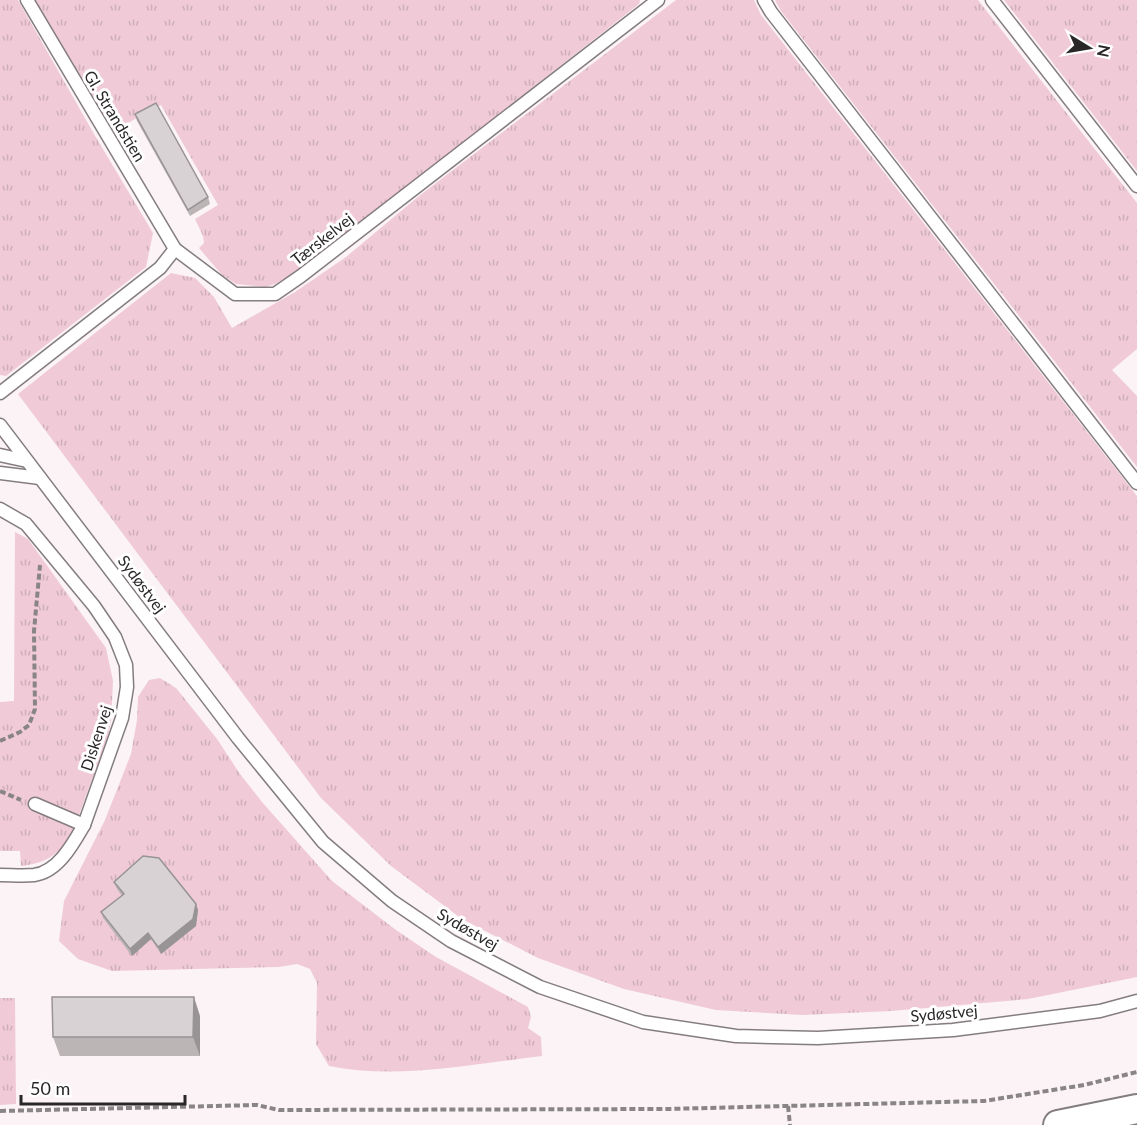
<svg xmlns="http://www.w3.org/2000/svg" width="1137" height="1125" font-family="Lato,sans-serif">
<defs>
<pattern id="grass-tufts" width="24" height="20" patternUnits="userSpaceOnUse" patternTransform="scale(1.5)"><rect width="24" height="20" fill="#f0cad7"/><path d="M3 7l-1-3M5 7V3M7 7l1-3M15 17l-1-3M17 17v-4M19 17l1-3" fill="none" stroke="#ceaeb9"/></pattern>
</defs>
<rect width="100%" height="100%" fill="#fbf3f6"/>
<g fill="url(#grass-tufts)">
<polygon points="0,0 18,0 94,134 153,233 146,267 6,376 0,375"/>
<polygon points="35,0 640,0 639,4 306,266 275,284 265,287 236,284 222,275 199,248 204,243 203,236 195,219 218,205 161,105 113,131"/>
<polygon points="676,0 754,0 761,15 1137,496 1137,977 1028,999 891,1011 803,1015 716,1010 624,989 538,958 462,919 391,866 321,798 18,394 171,273 195,278 214,297 232,328 295,292 346,257 419,196"/>
<polygon points="775,0 978,0 1137,203 1137,349 1112,370 1137,396 1137,467 781,11"/>
<polygon points="1004,0 1137,0 1137,171"/>
<path d="M15,532L28,539L106,648L113,681L111,722L107,739L70,839C54,857 45,863 21,866L20,851H0V702L14,701Z"/>
<path d="M160,678L176,688L217,739L240,774L262,802L332,881L396,930L436,957L528,1007L531,1017L528,1028L541,1037L542,1056C474,1064 396,1080 329,1066L316,1044L317,983L310,969L297,964L279,967L112,971L78,959L59,941L64,901L105,820L131,754L137,720L138,697L149,680Z"/>
<polygon points="0,998 15,998 16,1104 0,1105"/>
</g>
<g fill="none" stroke-linecap="round" stroke-linejoin="round">
<g stroke="#847d7f" stroke-width="15">
<g id="service">
<polyline points="27,0 175,249 235,294 275,294 301,276 658,0"/>
<polyline points="764,0 771,12 1137,483"/>
<polyline points="992,0 1137,186"/>
<polyline points="0,393 160,268 175,249"/>
<polyline points="0,425 238,738 323,842 392,901 451,941 540,987 643,1022 736,1036 818,1038 953,1030 1100,1011 1137,1001"/>
<polyline points="0,455 27,461"/>
<polyline points="0,473 40,478"/>
<polyline points="0,509 26,524 94,606 115,637 126,665 127,687 122,718 84,825 35,804"/>
<path d="M0,875C11,875 23,876 34,875C58,872 73,844 84,825"/>
</g>
</g>
<g stroke="#847d7f" stroke-width="32">
<polyline id="tertiary" points="1058,1125 1137,1109"/>
</g>
<g stroke="#898486" stroke-width="4" stroke-dasharray="6 3" stroke-linecap="butt">
<polyline points="0,741 20,732 29,725 35,709 34,631 40,565"/>
<polyline points="0,791 21,800"/>
<polyline points="788,1106 790,1125"/>
<polyline points="0,1111 257,1105 279,1110 667,1109 984,1101 1084,1085 1137,1072"/>
</g>
<use href="#service" stroke="#fff" stroke-width="12"/>
<use href="#tertiary" stroke="#fff" stroke-width="28"/>
</g>
<g fill="#bbb5b6">
<polygon points="135,114 208,197 210,204 190,216 137,121"/>
<polygon points="114,882 196,904 198,910 196,926 161,954 151,939 132,956 103,918 101,912 122,896 117,889"/>
<polygon points="200,1016 200,1056 60,1056 53,1037"/>
</g>
<g fill="#989394">
<polygon points="196,904 198,910 196,926 161,954 158,947"/>
<polygon points="148,933 151,939 132,956 130,949"/>
<polygon points="194,997 200,1016 200,1056 193,1037"/>
</g>
<g fill="#d9d2d4" stroke="#989394" stroke-width="1.5">
<polygon points="156,103 208,197 188,210 135,114"/>
<polygon points="143,856 159,858 196,904 193,919 158,947 148,933 130,949 101,912 124,894 114,882"/>
<polygon points="52,997 194,997 193,1037 53,1037"/>
</g>
<g text-anchor="middle" stroke-width="6" stroke-linejoin="round" paint-order="stroke">
<g font-size="16" fill="#2a2728" stroke="#fff">
<text transform="translate(115 116) rotate(59)" y="6">Gl. Strandstien</text>
<text transform="translate(322 239) rotate(-38)" y="6">Tærskelvej</text>
<text transform="translate(142 584) rotate(53)" y="6">Sydøstvej</text>
<text transform="translate(96 738) rotate(-72)" y="6">Diskenvej</text>
<text transform="translate(468 929) rotate(30)" y="6">Sydøstvej</text>
<text transform="translate(944 1013) rotate(-5)" y="6">Sydøstvej</text>
</g>
</g>
<g transform="translate(1089 48) rotate(101)" stroke="#ffffff" stroke-width="4.5" paint-order="stroke">
<path d="M0-4.5L10 22L0 15L-10 22Z" fill="#2a2728"/>
<text y="-9" font-size="16" font-weight="bold" text-anchor="middle" fill="#2a2728">N</text>
</g>
<path d="M21 1095v9h164v-9" fill="none" stroke="#2a2728" stroke-width="3"/>
<text x="30" y="1095" font-size="18" fill="#2a2728" stroke="#ffffff" stroke-width="4.5" paint-order="stroke">50 m</text>
</svg>
